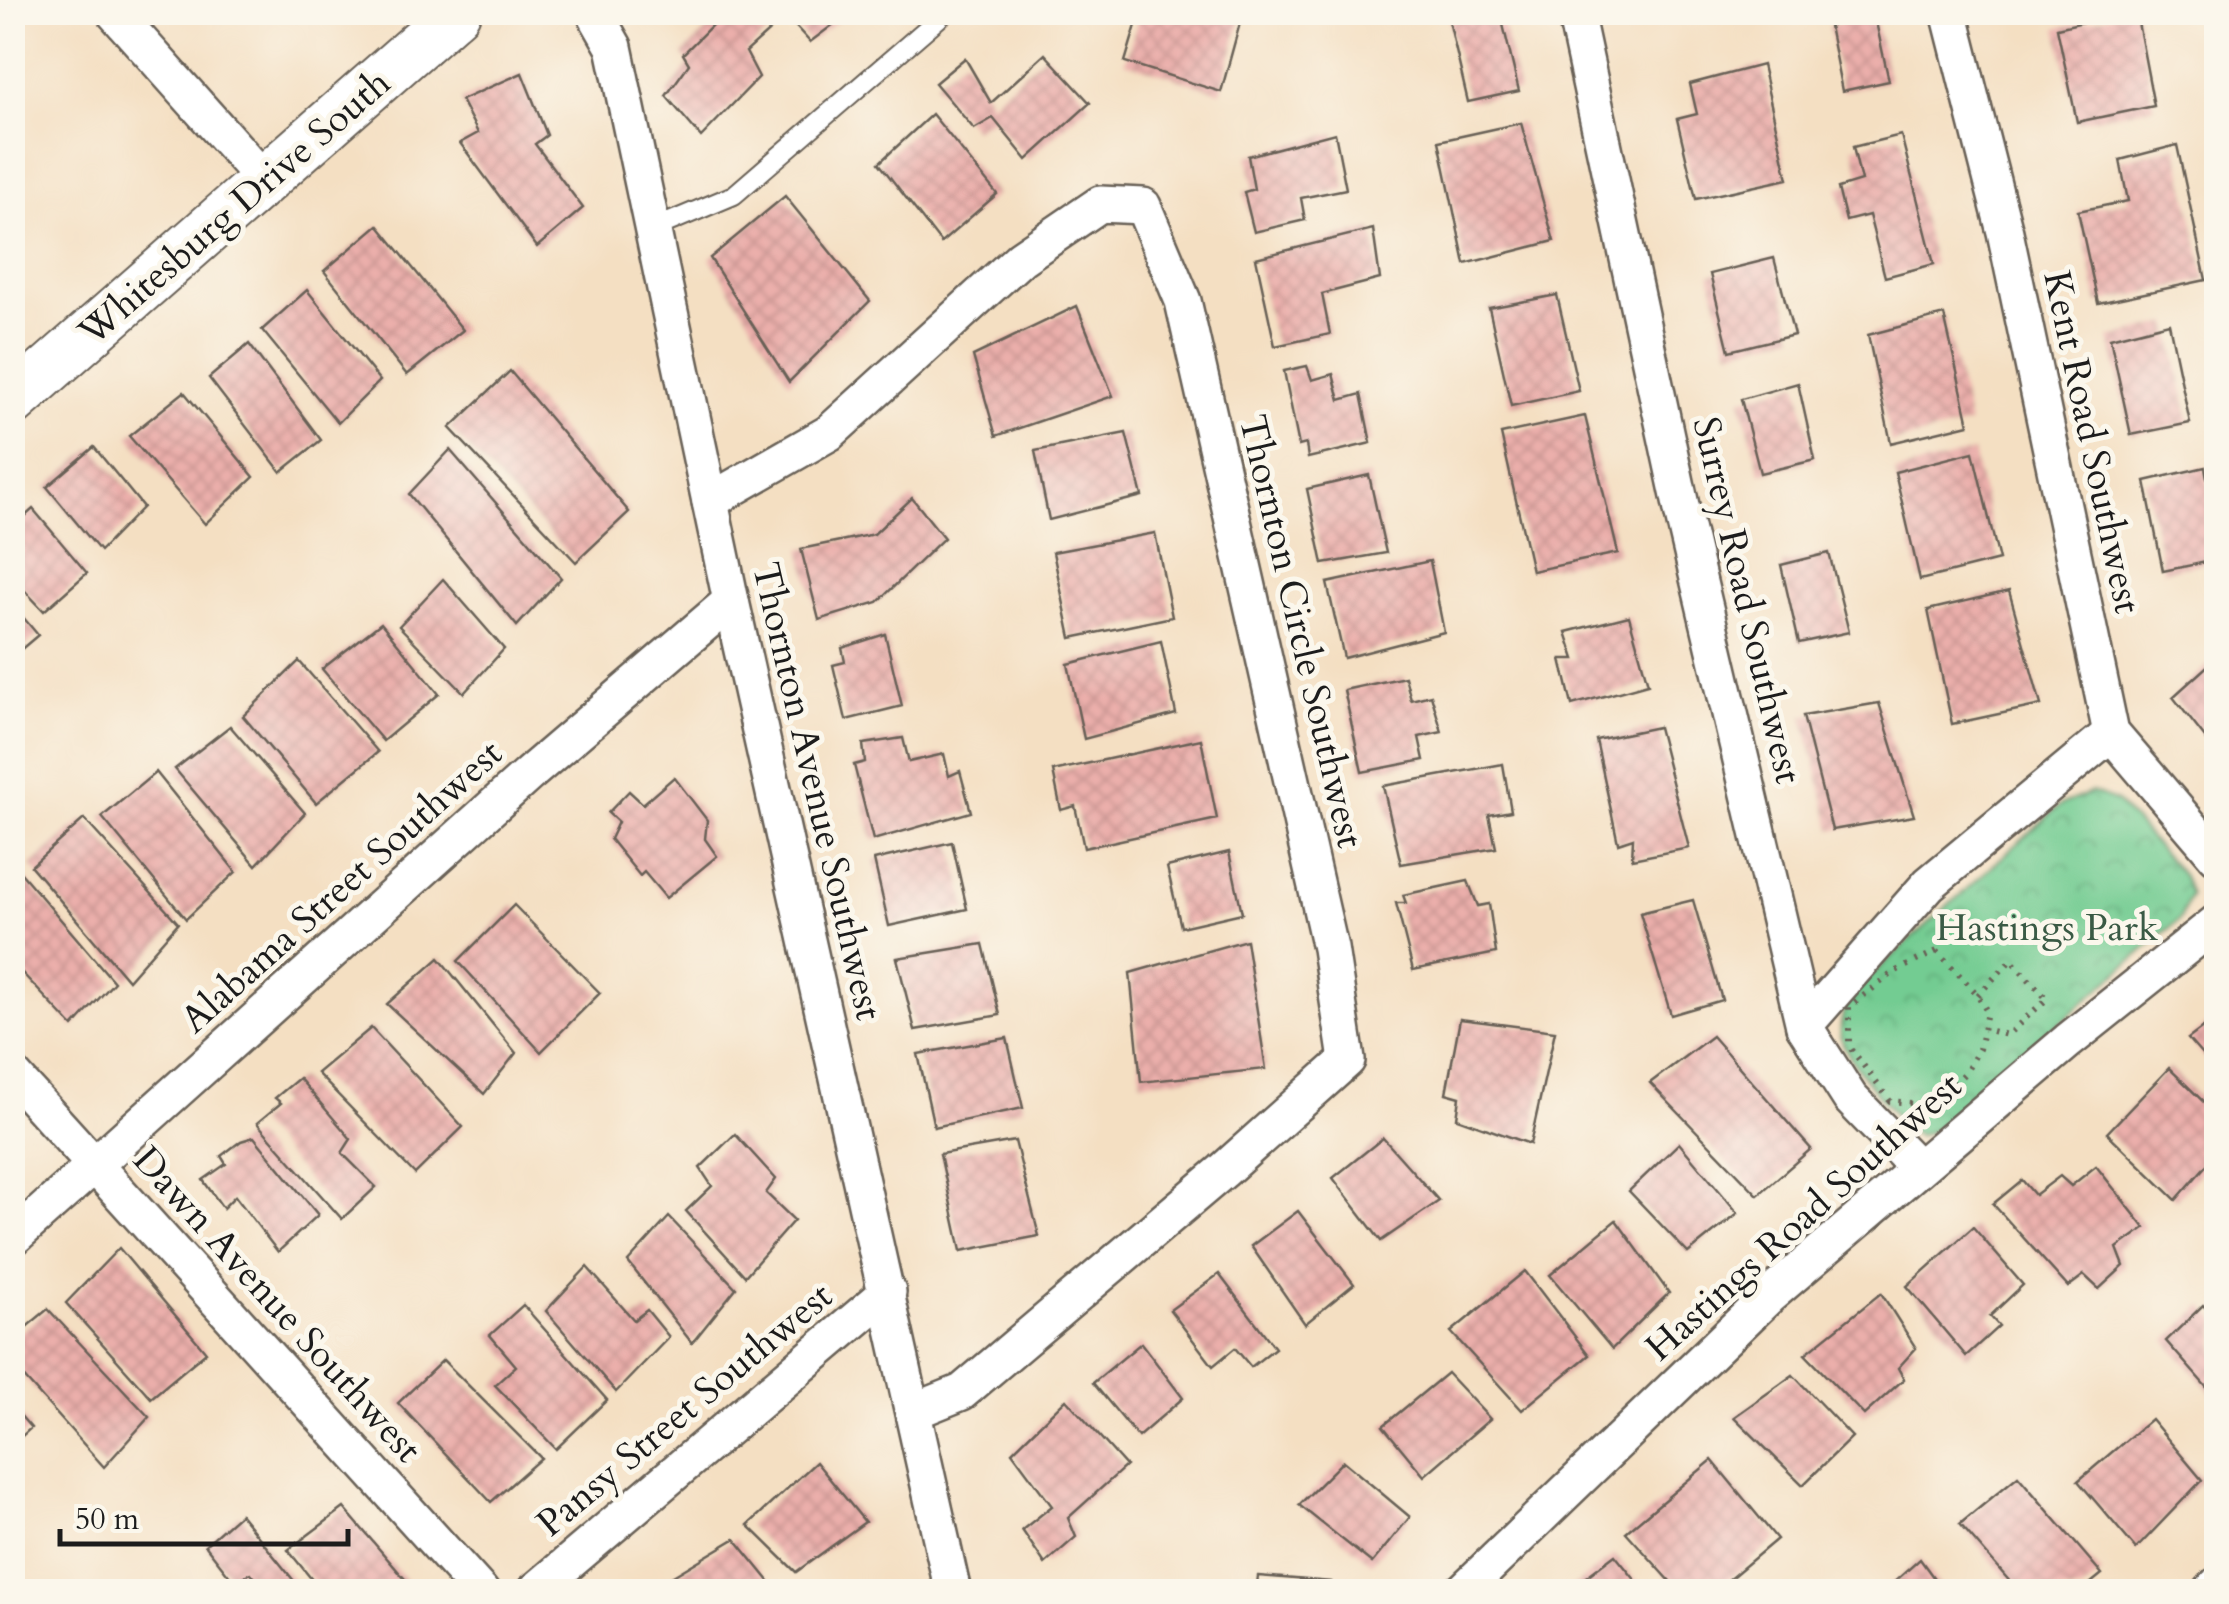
<svg xmlns="http://www.w3.org/2000/svg" width="2229" height="1604" font-family="Cardo,serif">
<defs>
<pattern id="park-crowns" width="20" height="18" patternUnits="userSpaceOnUse" patternTransform="scale(2.5)"><rect width="20" height="18" fill="#73cc92"/><path d="M2 6a3 3 0 1 1 6 0M12 15a3 3 0 1 1 6 0" fill="none" stroke="#63af7d"/></pattern>
<pattern id="building-cross-hatch" width="8" height="8" patternUnits="userSpaceOnUse" patternTransform="scale(2.5)"><rect width="8" height="8" fill="#ebafab"/><path d="M0 0l8 8M0 8l8-8" fill="none" stroke="#c99693"/></pattern>
</defs>
<rect width="100%" height="100%" fill="#fbf7ec"/>
<filter id="ink" filterUnits="userSpaceOnUse"><feTurbulence type="fractalNoise" baseFrequency=".01" numOctaves="2"/><feDisplacementMap in="SourceGraphic" scale="20" xChannelSelector="R" yChannelSelector="G"/><feConvolveMatrix kernelMatrix="1 2 1 2 8 2 1 2 1" color-interpolation-filters="sRGB"/></filter>
<filter id="wash" filterUnits="userSpaceOnUse"><feTurbulence type="fractalNoise" baseFrequency=".0048" numOctaves="4" result="noise"/><feDisplacementMap in="SourceGraphic" scale="40" xChannelSelector="R" yChannelSelector="G"/><feGaussianBlur stdDeviation="2.25" result="paint"/><feColorMatrix in="noise" values="0 0 0 0 0 0 0 0 0 0 0 0 0 0 0 0 0 1.4 0 .05"/><feComposite in="paint" operator="in"/></filter>
<g filter="url(#wash)">
<rect width="100%" height="100%" fill="#f4dfc2"/>
<path fill="url(#park-crowns)" stroke="#487457" stroke-width="2.5" d="M2092,792L2117,802L2183,876L2190,895L2180,919L1937,1129L1918,1136C1900,1125 1850,1063 1843,1043C1837,1027 1844,1011 1848,996L2060,805Z"/>
<g id="blocks">
<g fill="url(#building-cross-hatch)">
<polygon points="725,12 832,12 838,21 810,42 786,16 746,52 759,77 701,137 666,96 689,64 683,54"/>
<polygon points="1140,12 1243,12 1221,92 1125,62"/>
<polygon points="1447,12 1500,12 1519,91 1468,102"/>
<polygon points="2127,12 2136,12 2154,106 2077,122 2057,28"/>
<polygon points="1874,13 1889,81 1842,91 1829,26"/>
<polygon points="1045,54 1090,103 1027,160 993,118 974,129 935,83 965,58 991,103"/>
<polygon points="1762,65 1788,179 1696,199 1677,119 1697,114 1690,84"/>
<polygon points="522,73 547,135 535,144 583,208 537,247 460,143 478,133 461,100"/>
<polygon points="932,114 997,194 941,243 879,163"/>
<polygon points="1521,123 1554,241 1465,264 1439,141"/>
<polygon points="1335,133 1346,189 1301,198 1305,220 1254,232 1244,192 1254,189 1248,156"/>
<polygon points="1901,135 1934,264 1885,277 1869,215 1846,221 1838,188 1861,181 1853,147"/>
<polygon points="2177,145 2206,280 2098,303 2078,211 2128,201 2120,160"/>
<polygon points="785,196 870,301 789,382 710,258"/>
<polygon points="378,225 463,330 407,375 324,271"/>
<polygon points="1373,229 1380,279 1322,294 1330,334 1275,346 1256,258"/>
<polygon points="1774,258 1794,335 1729,351 1710,274"/>
<polygon points="307,290 380,381 338,423 262,330"/>
<polygon points="1557,295 1579,391 1511,406 1489,308"/>
<polygon points="1077,306 1113,396 996,436 973,356"/>
<polygon points="1944,315 1969,424 1891,443 1868,335"/>
<polygon points="2169,323 2190,423 2131,435 2110,338"/>
<polygon points="249,344 321,440 281,472 209,378"/>
<polygon points="1307,366 1312,380 1333,374 1340,400 1361,394 1371,443 1308,458 1306,444 1299,446 1284,371"/>
<polygon points="510,371 629,512 576,562 450,428"/>
<polygon points="1798,383 1815,460 1760,473 1741,399"/>
<polygon points="184,392 254,477 205,524 129,436"/>
<polygon points="1585,416 1618,553 1532,571 1501,434"/>
<polygon points="1126,433 1142,496 1049,520 1035,451"/>
<polygon points="94,447 143,507 100,551 47,487"/>
<polygon points="450,450 561,578 517,626 409,494"/>
<polygon points="1973,452 1999,560 1920,580 1895,472"/>
<polygon points="2205,467 2216,526 2216,560 2163,571 2145,481"/>
<polygon points="1369,475 1386,553 1323,564 1307,489"/>
<polygon points="912,498 944,538 878,602 819,620 801,549 874,534"/>
<polygon points="33,509 87,573 44,611 12,577 12,528"/>
<polygon points="1155,533 1172,617 1071,638 1053,552"/>
<polygon points="1829,553 1849,632 1799,643 1781,565"/>
<polygon points="1430,561 1444,632 1344,658 1327,583"/>
<polygon points="443,579 504,649 464,693 399,626"/>
<polygon points="2009,591 2041,705 1952,724 1928,610"/>
<polygon points="12,604 38,635 12,657"/>
<polygon points="1629,616 1648,684 1572,705 1561,659 1575,659 1566,632"/>
<polygon points="381,623 439,694 383,741 322,669"/>
<polygon points="885,634 902,706 846,720 833,665 845,662 842,648"/>
<polygon points="1161,641 1176,714 1084,739 1068,664"/>
<polygon points="2214,660 2216,663 2216,752 2173,697"/>
<polygon points="299,661 378,752 316,803 243,716"/>
<polygon points="1405,677 1411,700 1431,695 1442,732 1419,737 1424,760 1362,772 1344,690"/>
<polygon points="1879,703 1914,816 1832,830 1803,716"/>
<polygon points="230,726 305,813 256,865 175,769"/>
<polygon points="1658,727 1689,848 1632,859 1633,838 1618,843 1596,740"/>
<polygon points="903,738 909,762 944,754 949,776 960,771 971,812 873,840 854,765 865,762 863,744"/>
<polygon points="1201,739 1217,819 1084,848 1075,806 1061,810 1053,771"/>
<polygon points="1503,764 1511,811 1489,815 1496,848 1401,864 1383,786"/>
<polygon points="156,772 236,872 186,919 102,817"/>
<polygon points="674,777 707,820 705,839 717,856 666,898 644,872 640,876 610,839 618,822 608,813 629,791 643,804"/>
<polygon points="84,819 178,923 128,980 31,866"/>
<polygon points="952,842 967,909 889,926 874,860"/>
<polygon points="1229,852 1242,913 1181,927 1167,867"/>
<polygon points="21,873 114,982 73,1027 12,962 12,880"/>
<polygon points="1468,881 1478,906 1489,904 1496,953 1413,970 1396,903 1406,903 1403,895"/>
<polygon points="1693,900 1722,1000 1671,1015 1640,913"/>
<polygon points="514,905 600,993 541,1052 458,961"/>
<polygon points="1246,940 1266,1069 1141,1082 1130,973"/>
<polygon points="983,944 1000,1015 915,1030 897,958"/>
<polygon points="439,958 516,1053 484,1094 387,1004"/>
<polygon points="2216,1018 2216,1071 2188,1039"/>
<polygon points="1460,1019 1555,1031 1530,1144 1457,1118 1460,1097 1446,1093"/>
<polygon points="371,1028 463,1127 415,1174 317,1073"/>
<polygon points="1712,1036 1811,1149 1758,1195 1650,1083"/>
<polygon points="1007,1038 1023,1108 934,1127 918,1054"/>
<polygon points="2169,1068 2216,1114 2216,1154 2176,1200 2107,1133"/>
<polygon points="299,1078 351,1139 342,1153 376,1187 342,1219 257,1123 281,1103 275,1098"/>
<polygon points="735,1134 776,1179 766,1193 794,1220 745,1276 686,1211 712,1186 700,1168"/>
<polygon points="254,1137 318,1215 278,1252 235,1196 223,1208 203,1180 226,1164 221,1156 241,1141"/>
<polygon points="1383,1138 1439,1201 1381,1241 1333,1178"/>
<polygon points="1015,1141 1039,1236 961,1251 940,1154"/>
<polygon points="1679,1143 1738,1213 1688,1253 1629,1191"/>
<polygon points="2096,1166 2145,1228 2117,1248 2124,1266 2099,1289 2084,1275 2068,1287 1993,1204 2022,1180 2035,1195 2060,1176 2071,1186"/>
<polygon points="1298,1211 1354,1284 1305,1324 1251,1246"/>
<polygon points="669,1217 736,1288 692,1343 628,1262"/>
<polygon points="1616,1220 1669,1293 1612,1349 1550,1275"/>
<polygon points="1973,1227 2023,1285 1990,1316 1999,1326 1966,1356 1907,1286"/>
<polygon points="119,1248 206,1352 151,1398 66,1303"/>
<polygon points="587,1267 634,1320 647,1310 669,1337 616,1392 546,1311"/>
<polygon points="1525,1271 1589,1355 1522,1410 1451,1332"/>
<polygon points="1219,1274 1275,1348 1251,1367 1235,1348 1213,1366 1170,1310"/>
<polygon points="1881,1293 1916,1348 1898,1368 1904,1379 1864,1415 1805,1354"/>
<polygon points="523,1305 607,1400 556,1449 495,1385 516,1366 490,1335"/>
<polygon points="2203,1305 2216,1320 2216,1398 2166,1341"/>
<polygon points="48,1309 149,1417 104,1467 12,1364 12,1339"/>
<polygon points="1141,1343 1183,1398 1138,1437 1093,1383"/>
<polygon points="443,1360 541,1458 491,1502 398,1403"/>
<polygon points="1447,1373 1490,1419 1424,1476 1383,1426"/>
<polygon points="1793,1375 1852,1437 1803,1485 1734,1417"/>
<polygon points="1066,1399 1126,1466 1068,1518 1076,1537 1045,1564 1022,1530 1052,1506 1012,1452"/>
<polygon points="12,1406 31,1428 12,1445"/>
<polygon points="2151,1419 2202,1480 2136,1549 2078,1481"/>
<polygon points="1712,1460 1777,1539 1714,1592 1680,1592 1626,1532"/>
<polygon points="1343,1461 1410,1517 1372,1563 1299,1505"/>
<polygon points="816,1462 865,1522 796,1572 748,1525"/>
<polygon points="2018,1476 2102,1574 2080,1592 2019,1592 1960,1524"/>
<polygon points="344,1508 416,1592 322,1592 288,1550"/>
<polygon points="240,1514 303,1592 250,1592 259,1583 251,1573 234,1582 205,1545"/>
<polygon points="735,1539 778,1592 685,1592 673,1576"/>
<polygon points="1615,1555 1645,1592 1566,1592"/>
<polygon points="1920,1559 1944,1592 1883,1592"/>
<polygon points="1258,1576 1331,1582 1329,1592 1256,1592"/>
</g>
</g>
</g>
<g filter="url(#ink)">
<use href="#blocks" fill-opacity="0" stroke="#686056" stroke-width="2.5"/>
<g fill="none" stroke-linecap="round" stroke-linejoin="round">
<g stroke="#686056" stroke-width="22">
<polyline id="service" points="653,229 734,195 946,12"/>
</g>
<g stroke="#686056" stroke-width="40">
<g id="minor">
<polyline points="114,12 264,180"/>
<polyline points="594,12 614,47 731,601 953,1592"/>
<polyline points="1575,12 1683,515 1804,1026 1850,1098 1918,1168"/>
<polyline points="1949,12 2005,232 2111,733 2216,856"/>
<polyline points="710,501 829,433 1021,258 1100,204 1143,206 1183,301 1330,948 1347,1060 1223,1171 962,1392 915,1411"/>
<polyline points="1804,1026 1929,884 2111,733"/>
<polyline points="12,1074 481,1592"/>
<polyline points="12,1239 529,774 731,601"/>
<polyline points="534,1592 888,1292"/>
<polyline points="1462,1592 1769,1296 2068,1041 2216,923"/>
<polyline points="2211,1592 2216,1586"/>
</g>
</g>
<g stroke="#686056" stroke-width="52">
<polyline id="secondary" points="12,402 456,12"/>
</g>
<g stroke="#686056" stroke-width="6" stroke-dasharray="2.5 8" stroke-linecap="butt">
<polygon points="1937,951 1978,995 1987,1012 1979,1049 1966,1072 1940,1097 1923,1104 1890,1101 1849,1046 1849,1007 1894,972"/>
<polyline points="1978,995 2011,960 2047,999 2007,1035 1984,1029"/>
</g>
<use href="#service" stroke="#fff" stroke-width="18"/>
<use href="#minor" stroke="#fff" stroke-width="35"/>
<use href="#secondary" stroke="#fff" stroke-width="48"/>
</g>
</g>
<g text-anchor="middle" stroke-width="10" stroke-linejoin="round" paint-order="stroke">
<g font-size="38" fill="#1c1c1c" stroke="#fbf7ec">
<text transform="translate(234 207) rotate(-41)" y="13">Whitesburg Drive South</text>
<text transform="translate(2093 442) rotate(78)" y="13">Kent Road Southwest</text>
<text transform="translate(1748 600) rotate(77)" y="13">Surrey Road Southwest</text>
<text transform="translate(1302 631) rotate(77)" y="13">Thornton Circle Southwest</text>
<text transform="translate(818 791) rotate(77)" y="13">Thornton Avenue Southwest</text>
<text transform="translate(341 886) rotate(-42)" y="13">Alabama Street Southwest</text>
<text transform="translate(1803 1216) rotate(-42)" y="13">Hastings Road Southwest</text>
<text transform="translate(278 1304) rotate(48)" y="13">Dawn Avenue Southwest</text>
<text transform="translate(684 1409) rotate(-40)" y="13">Pansy Street Southwest</text>
</g>
<g font-size="38" fill="#3a5a45" stroke="#fbf7ec">
<text x="2047" y="940">Hastings Park</text>
</g>
</g>
<rect width="2229" height="1604" fill="none" stroke="#fbf7ec" stroke-width="50"/>
<path d="M60 1529v15h288v-15" fill="none" stroke="#1c1c1c" stroke-width="5"/>
<text x="75" y="1529" font-size="30" fill="#1c1c1c" stroke="#fbf7ec" stroke-width="8" paint-order="stroke">50 m</text>
</svg>
